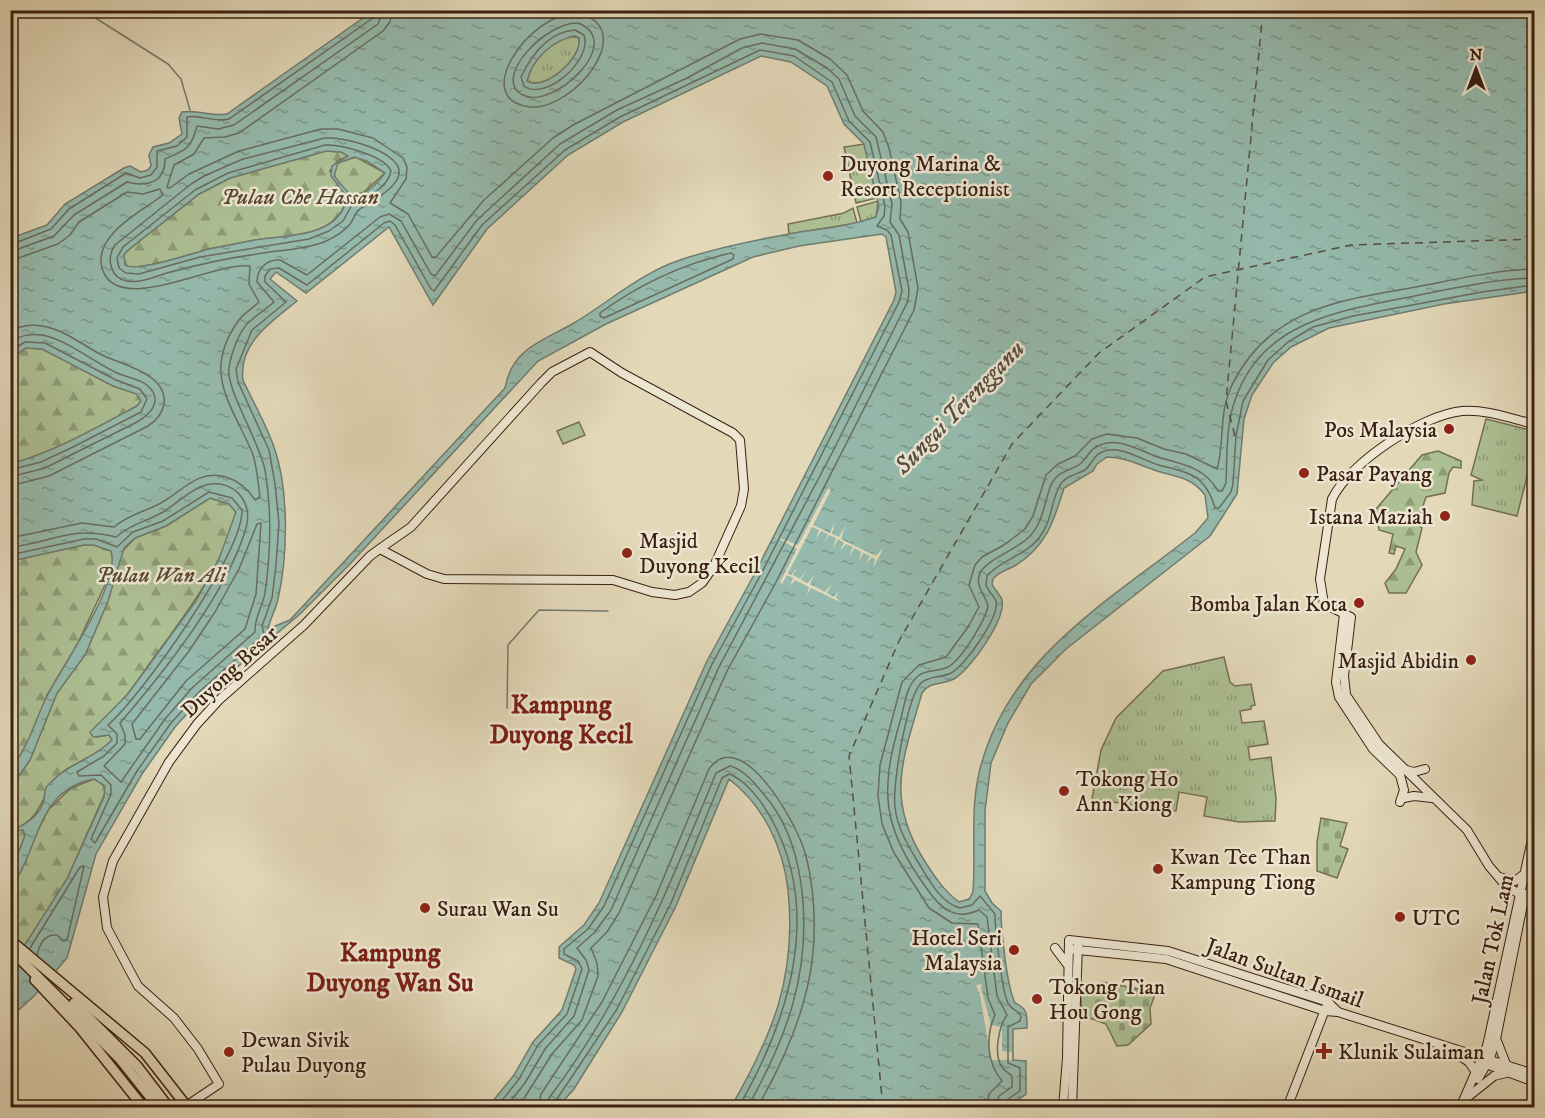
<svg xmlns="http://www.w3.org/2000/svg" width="1545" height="1118" font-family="'IM FELL DW Pica',serif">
<defs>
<pattern id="grass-tufts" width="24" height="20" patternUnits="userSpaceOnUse" patternTransform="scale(1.5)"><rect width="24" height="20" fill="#adc094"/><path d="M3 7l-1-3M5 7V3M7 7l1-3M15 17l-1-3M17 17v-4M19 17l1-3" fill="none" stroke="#8e9c77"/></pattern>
<pattern id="forest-firs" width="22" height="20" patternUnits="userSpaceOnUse" patternTransform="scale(1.5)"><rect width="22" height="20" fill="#adc094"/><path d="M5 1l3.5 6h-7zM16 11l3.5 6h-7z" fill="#8e9c77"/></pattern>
<pattern id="cemetery-stones" width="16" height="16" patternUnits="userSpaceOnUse" patternTransform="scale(1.5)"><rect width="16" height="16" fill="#adc094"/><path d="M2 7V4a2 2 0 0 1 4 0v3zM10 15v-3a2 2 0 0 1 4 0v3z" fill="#8e9c77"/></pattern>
<pattern id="water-ripples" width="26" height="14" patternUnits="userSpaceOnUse" patternTransform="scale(1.5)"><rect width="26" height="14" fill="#95baad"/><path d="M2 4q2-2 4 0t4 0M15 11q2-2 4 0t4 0" fill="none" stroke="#7b978b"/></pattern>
</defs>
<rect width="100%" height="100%" fill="#e3d9b9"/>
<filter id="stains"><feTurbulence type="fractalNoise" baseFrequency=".00333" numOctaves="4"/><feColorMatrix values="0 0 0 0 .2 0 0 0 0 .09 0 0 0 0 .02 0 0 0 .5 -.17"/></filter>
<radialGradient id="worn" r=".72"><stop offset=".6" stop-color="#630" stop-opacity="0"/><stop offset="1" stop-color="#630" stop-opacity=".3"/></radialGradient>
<g fill="url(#grass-tufts)" stroke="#747052" stroke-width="1.5">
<path d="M570,36L579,38C583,58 544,92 527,81C531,62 550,41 570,36Z"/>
<polygon points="864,144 877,198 856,203 844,147"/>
<polygon points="878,201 876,217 861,222 857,207"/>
<polygon points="853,208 857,223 789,234 788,224 844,213"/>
<polygon points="1486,419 1534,431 1534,449 1517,516 1472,505 1474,481 1482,480 1471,475"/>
<polygon points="1224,657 1230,682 1235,686 1251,684 1255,705 1251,706 1251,709 1240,711 1242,723 1264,721 1268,744 1248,747 1250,760 1271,757 1276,798 1275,821 1239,822 1204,816 1207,797 1179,792 1176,811 1092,799 1101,750 1116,718 1163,671"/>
</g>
<g fill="url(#forest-firs)" stroke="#747052" stroke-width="1.5">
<path d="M326,151L341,152L348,156L337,161L330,171L347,196C340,238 287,235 255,240C239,243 224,246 209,249C193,253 136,273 125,265L124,254L127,251L199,194L230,178Z"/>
<path d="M356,157L385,173L364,192L351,196C342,186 327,176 338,163Z"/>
<path d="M26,348L42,349L56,355L113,386L137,394L141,401L137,406C96,428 56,451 11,464V358Z"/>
<polygon points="1438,451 1461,461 1461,468 1453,467 1449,473 1445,493 1426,497 1417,524 1422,528 1416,552 1422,565 1406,593 1389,593 1385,583 1396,569 1405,549 1396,546 1394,554 1389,553 1393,534 1379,530 1376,509 1422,455"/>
<path d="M210,498L229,504L236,512C222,570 184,616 150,663C134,685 119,709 97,725L96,737L109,735L112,740C98,756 77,761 61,773C41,789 46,816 15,829L23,830L25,836L20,849L11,868V787L30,760L57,693L85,655L108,601L121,553L135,538L166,526Z"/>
<polygon points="84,545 94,545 111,551 113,559 111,572 78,643 47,695 32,736 19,757 10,758 10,561"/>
<polygon points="94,779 101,782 106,791 67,879 11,968 11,887 48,810 71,788"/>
</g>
<g fill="url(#cemetery-stones)" stroke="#747052" stroke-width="1.5">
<polygon points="1321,818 1347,823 1340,846 1348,849 1337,878 1317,871 1317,842"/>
<polygon points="1102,982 1156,992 1150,1008 1151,1024 1128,1045 1117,1046 1106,1024 1082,1015 1080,989"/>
</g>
<polygon fill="#adc094" stroke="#747052" stroke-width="1.5" points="579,422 585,435 563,444 557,431"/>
<path fill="url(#water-ripples)" stroke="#717c6f" stroke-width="1.5" fill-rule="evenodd" d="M373,11H1534V291L1444,304L1329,328L1291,347L1273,363L1252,395L1244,419L1237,494L1210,536L1066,649L1031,684L1008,723L991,763L985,811V891L992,903L1001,911C1001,931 1007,987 1015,1003C1028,1009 1027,1014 1027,1028L1013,1029V1060L1026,1061V1094L1006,1108L731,1107C773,1035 797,975 788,890C783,847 764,806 729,779L676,906L622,1012L574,1089L558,1107H488L514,1075L533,1042L562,1010L576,969L574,965L559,958V947L584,925L599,903L707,661L755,573L894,300L896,292L886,237L882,234L799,246L753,257L606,324L538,361L349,565L300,614L203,696L175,727L142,774L96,854L67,958L34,996L11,1017L10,968L67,879L104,797L105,786L94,779C35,790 40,850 11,887V868L20,849L25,835L23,830L11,831C25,825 40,816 44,800C45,793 44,788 50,783C67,764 94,759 112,740L109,735L93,737L90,732L128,694L196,601L219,559L236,512L229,504L210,498L166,526L135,538L124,548L108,601L85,655L57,693L30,760L11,787V758L19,757C32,737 37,715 48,694C64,664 121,582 111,551L94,545H84L11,561V464C56,451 96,428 137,406L141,401L137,394L113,386L42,349L26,348L11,358V242L17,236L47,225L65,204L124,168L130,166L141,172L148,170L151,166L149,155L153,147L169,143L182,134L179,118L182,112C198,109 211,117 227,114ZM575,36L579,38C583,58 544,92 527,81C532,59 553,40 575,36ZM761,56L791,62L827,86L844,124L864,144L879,206L876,217C850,226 826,228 800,232C760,239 718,247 680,260C641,273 609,302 574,323C543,341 512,348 505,388L290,620L268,629C270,619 276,609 278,599C288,556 289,489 274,447C266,424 253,402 243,380C238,343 272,321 297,301L270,279L276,272L306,293L389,227L433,305L487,229L568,155L623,122ZM326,151L341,152L348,156L332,166L331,176L347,197C340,238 287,235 255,240C239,243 224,246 209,249C193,253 136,273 125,265L124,255L127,251L199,194L230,178ZM354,157L367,161L385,173C377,184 365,196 351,196L334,176L338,163ZM1107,457C1126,457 1139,465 1157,471C1176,477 1192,477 1205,495L1208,518L1195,533C1108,602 1006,658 979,773C970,812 976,852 973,892L969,899L959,902C944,891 934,876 924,860C885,798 903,759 922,693C930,681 942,685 954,679C971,669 1006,619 1002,600C1000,594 994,589 992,584L993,579C999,571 1008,570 1016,565C1047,546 1054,520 1064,488L1093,471L1097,464Z"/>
<g fill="#e3d9b9">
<polygon points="828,488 831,490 813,525 830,533 835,522 832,534 839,537 845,526 841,539 876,556 884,547 873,568 875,559 872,557 865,565 870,556 863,553 859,562 861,552 855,548 849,556 853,547 846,544 840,551 844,543 838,539 833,549 836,538 829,535 824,544 828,534 821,531 816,539 819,530 812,527 788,573 791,575 797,568 793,575 800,579 806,570 801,580 808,583 814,575 810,584 825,592 832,584 827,593 834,597 840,590 836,597 840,602 811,588 807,595 809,587 795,580 790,586 793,578 787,575 782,584 780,582 797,549 774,536 798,545"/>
<polygon points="982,984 981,988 991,1025 1002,1027 1002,1051 1012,1052 1012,1060 991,1060 980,995 976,985"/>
</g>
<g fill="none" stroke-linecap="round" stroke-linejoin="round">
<g stroke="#686d5f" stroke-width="1.5">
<polyline points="392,10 390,22 383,31 239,133 225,137 204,138 194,154 174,165 167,187 170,188 189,174 239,151 321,129 338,129 373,138 403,158 407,167 406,179 390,203 408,214 432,257 435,258 484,200 553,138 573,125 740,39 761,34 798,40 830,59 847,75 863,111 883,132 889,148 901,202 900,219 908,232 918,288 914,310 775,584 727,671 619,913 607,932 591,948 597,963 598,976 582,1020 552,1054 518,1108"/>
<path d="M577,13C641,27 574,111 530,107C469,100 529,13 577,13Z"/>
<path d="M578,23C627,42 552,111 523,95C490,78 548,21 578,23Z"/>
<path d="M575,30L584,35C593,60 545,102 524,86L521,77C532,54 548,32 575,30Z"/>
<path d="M325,138C344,137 379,147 393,160C415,180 372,201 360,209C355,212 354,219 350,224C344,232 333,238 324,242C303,250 279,250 257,254C227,258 196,265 167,273C154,277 141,283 127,281C110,278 106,258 115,245L191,184L204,176L243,159Z"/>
<path d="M325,145C341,144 385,156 391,171C388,187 367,199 353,203L343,221L329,231L309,239L200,257L139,274L126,273L119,268L117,258L123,247L195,190L228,173Z"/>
<path d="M10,245L51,229L69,209L126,173L140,178L151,175L157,167V151L177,146L187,137V117C200,114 213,123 229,119L373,18L376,10"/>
<path d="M10,252L54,236L74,215L127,182C147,187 165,183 165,159C186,150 191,149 197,126L218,129L234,125L378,24L383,10"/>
<path d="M731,253L734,255L733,259L604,318L600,316V313C641,283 682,264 731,253Z"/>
<path d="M10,261L58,244L70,235L79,222L127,192L143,194L160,189L163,195C141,212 93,235 102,268C116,318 215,261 250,266L249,284L259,302C253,308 244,313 239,320C201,372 231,403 252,452C257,465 258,483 260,497L255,500C248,489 239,481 226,477C196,468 180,495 155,506C140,513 127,516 114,527L82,523L10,538"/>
<path d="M10,331C20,326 31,324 42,326C63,329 81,344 100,354C121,365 168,373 164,404C162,414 156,421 148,426L49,476L10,486"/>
<path d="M10,341C21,336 30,333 42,335C68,340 93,362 117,373C128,378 143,379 151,389C162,403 149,415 137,422L45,468L10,477"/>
<polyline points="10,351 25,342 45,343 116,380 140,389 147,399 141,412 73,447 41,462 10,470"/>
<polygon points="261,523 256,594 245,629 186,681 140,739 136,739 132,724 189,651 215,612 239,569 257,524"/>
<path d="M10,547C54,543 68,525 116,537C132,523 146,522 163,512C177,504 190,489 206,485C233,478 254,502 246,528C227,593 164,672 120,723L125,735V744L104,766L121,782L165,719L192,688L255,632C254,618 263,606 265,593C271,551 272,511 265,470C260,443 225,387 229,368C231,354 239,331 249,322C257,315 266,309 274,302L257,282C257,269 266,259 280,260L307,275L380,217L389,214L401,221L431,274L435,276L477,220L560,144L617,110L687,78L742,48L762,43L795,49L827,68L839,79L855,116L876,137L892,204L890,222L899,235L909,290L908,301L832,453L719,667L611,910L594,933L577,948L586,960L589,970L574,1016L545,1049L525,1083L505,1108"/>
<path d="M10,555L84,539H96L117,547L133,532L163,521L209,492L232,498L242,510C243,554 142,695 108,725L117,734V743L104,756L77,772L79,776L101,775L111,785V794L91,839L95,843L137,771L171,723L199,692L264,634L262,626L272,598L276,565L279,523L275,484L269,450L238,382L236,369L252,330L286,302L265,282V276L270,269L279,268L307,285L384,223L390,221L395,225L431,289L434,291L482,225L565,150L620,117L760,50L794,56L832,82L849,121L870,142L885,206L884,216L877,226L887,230L891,235L902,291L899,302L760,576L712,664L604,906L588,929L564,949V954L578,961L582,969L567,1014L538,1045L519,1079L496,1108"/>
<path d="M30,948L80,867L84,866L67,940L63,941L57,935C44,934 40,944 37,955"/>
<path d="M538,1108L541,1094L602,1002L656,896L709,769C742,723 798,826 805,853C812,877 815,909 814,935C813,995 787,1056 757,1108"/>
<path d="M547,1108L549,1098C623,1001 670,886 716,773L730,766C745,769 760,790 770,802C790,829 798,859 802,891C811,972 787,1038 747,1108"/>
<path d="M554,1108L555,1102L617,1009L671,903L722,778L729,774C747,780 764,805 772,820C823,914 788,1022 738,1108"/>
<path d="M986,1108L989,1094L1002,1081C987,1063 985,1037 995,1015L988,998L978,924L952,923L929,908L894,853L882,824L878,796L880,765L902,682L919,665L946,657L968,627L979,607L969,585L975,565L982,557L1004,545L1025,529L1033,516L1046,475L1058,464L1075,456L1092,439L1107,434L1137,438L1164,449L1186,454L1217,469C1225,442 1218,415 1232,385C1271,306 1344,300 1421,286C1458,279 1497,270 1534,269"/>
<path d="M995,1108L999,1096L1012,1087V1076C1009,1073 1004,1071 1002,1067C993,1054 999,1026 1007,1015L997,996L987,917L979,910C955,921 941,909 927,889C882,826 879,792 901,718C905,704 906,686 918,676C926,669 938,672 948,667C962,659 984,622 988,607C987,595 974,588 980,573C988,558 1018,550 1031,535C1044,520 1044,502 1051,485C1057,471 1070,471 1080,464C1086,459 1089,451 1096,447C1117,434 1141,452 1161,458C1185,465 1205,468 1218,491H1222L1226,483C1227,460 1226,436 1231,414C1252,326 1328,313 1404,298C1446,290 1491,279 1534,278"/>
<path d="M1003,1108L1005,1101L1020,1091V1068L1008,1063V1027L1020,1021L1021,1016C1018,1010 1011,1010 1008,1003C1002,992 995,929 995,914L980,896L972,905L960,908C940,903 928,878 918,862C908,846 897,827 895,807C892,785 907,698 921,683C929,675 942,678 951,673C965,666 1000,616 996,601C994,596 988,591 986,585L987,576C1000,560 1025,556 1039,538C1053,519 1050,505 1059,487C1064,476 1076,475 1085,470C1091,465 1093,457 1100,453C1120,442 1143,462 1162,466C1191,472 1206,477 1215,508H1219L1231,492L1233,484L1236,436L1243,401L1268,360L1288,342L1313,327L1353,316L1482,292L1534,285"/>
</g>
<g stroke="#717c6f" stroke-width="1.5">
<polyline points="83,10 168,64 181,79 190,110"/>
<polyline points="507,708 508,645 539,610 608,611"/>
</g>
<g stroke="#564e40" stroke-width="1.5" stroke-dasharray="8 6" stroke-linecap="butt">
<polyline points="1235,436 1226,401 1263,10"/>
<polyline points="883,1108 849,756 899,641 1012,444 1099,353 1205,277 1351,245 1534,239"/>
</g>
<g stroke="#3b2011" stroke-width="10">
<g id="secondary">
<polyline points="1344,614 1336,682 1339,697 1373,749 1400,775 1404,790 1400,802"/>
<polyline points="1406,770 1414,772 1425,769"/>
<polyline points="1404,798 1414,796 1432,798"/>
<polyline points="1499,877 1515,881 1523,875"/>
<path d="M1525,897L1506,886L1489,866L1467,830L1379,744L1346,695L1344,676L1351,617L1324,604L1320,579L1332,499C1350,462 1422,415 1462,411C1486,409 1512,419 1534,424"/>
<polyline points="1055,948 1067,964"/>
<polyline points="1069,949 1166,959 1325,1011 1338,1012"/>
<polyline points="1497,1041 1506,1064"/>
<polyline points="1451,1050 1469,1062 1477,1074"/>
<polyline points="1486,1064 1534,1082"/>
<polyline points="1478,1079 1490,1058 1496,1039 1525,894"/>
<polyline points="1469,1096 1494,1076 1506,1073"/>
<path d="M183,1108L219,1084L198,1049L174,1018L138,986L107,928L103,897L113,861L169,762L197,724L219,700L304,625L370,556C383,546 397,537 411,527L541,383L552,372L590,352L622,373L733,433L740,440L741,452L744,489L741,506L714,566L702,583L689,592L675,595L652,592L613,580L444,579L427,574L380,549"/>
<polyline points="1063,1108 1067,1058 1069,940 1168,951 1328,1002 1338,1012 1534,1074"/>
<polyline points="1072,1108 1078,945"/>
<polyline points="1287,1108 1326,1007"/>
<polyline points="1460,1108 1487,1046 1534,830"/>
</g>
</g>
<g stroke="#3b2011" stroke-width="12">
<g id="highway">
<polyline points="16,945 145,1053 188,1108"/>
<polyline points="10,949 119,1058 159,1108"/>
<polyline points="35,980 80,1028 144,1108"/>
<polyline points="74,1003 137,1066 169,1108"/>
</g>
</g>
<use href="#secondary" stroke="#ede6d2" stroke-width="8"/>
<use href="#highway" stroke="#e3d9b9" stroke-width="9"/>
</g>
<g fill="#8f2418" stroke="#ede6d2" stroke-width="2">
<circle cx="828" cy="176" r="6"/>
<circle cx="1449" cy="429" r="6"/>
<circle cx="1304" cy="473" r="6"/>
<circle cx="1445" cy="516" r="6"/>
<circle cx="627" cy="553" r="6"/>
<circle cx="1359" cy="603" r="6"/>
<circle cx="1471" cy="660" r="6"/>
<circle cx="1064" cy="791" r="6"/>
<circle cx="1158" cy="869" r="6"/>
<circle cx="425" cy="908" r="6"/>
<circle cx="1400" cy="917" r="6"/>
<circle cx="1014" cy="950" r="6"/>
<circle cx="1037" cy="999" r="6"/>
<path d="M1321 1042h6v6h6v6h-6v6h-6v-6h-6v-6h6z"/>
<circle cx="229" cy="1052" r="6"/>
</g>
<g text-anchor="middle" stroke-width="5" stroke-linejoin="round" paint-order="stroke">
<g font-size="22" fill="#3b2011" stroke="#ede6d2" text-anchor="start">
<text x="840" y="171">Duyong Marina &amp;<tspan x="840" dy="25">Resort Receptionist</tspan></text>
<text x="1437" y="437" text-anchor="end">Pos Malaysia</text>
<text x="1316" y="481">Pasar Payang</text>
<text x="1433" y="524" text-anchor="end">Istana Maziah</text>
<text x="639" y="548">Masjid<tspan x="639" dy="25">Duyong Kecil</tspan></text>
<text x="1347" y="611" text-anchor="end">Bomba Jalan Kota</text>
<text x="1459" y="668" text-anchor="end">Masjid Abidin</text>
<text x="1076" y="786">Tokong Ho<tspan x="1076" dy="25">Ann Kiong</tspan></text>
<text x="1170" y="864">Kwan Tee Than<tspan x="1170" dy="25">Kampung Tiong</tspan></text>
<text x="437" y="916">Surau Wan Su</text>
<text x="1412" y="925">UTC</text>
<text x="1002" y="945" text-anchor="end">Hotel Seri<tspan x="1002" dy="25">Malaysia</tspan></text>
<text x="1049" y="994">Tokong Tian<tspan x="1049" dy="25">Hou Gong</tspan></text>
<text x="241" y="1047">Dewan Sivik<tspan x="241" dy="25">Pulau Duyong</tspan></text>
<text x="1338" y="1059">Klunik Sulaiman</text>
</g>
<g font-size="22" font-style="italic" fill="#584832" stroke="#ede6d2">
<text x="300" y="204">Pulau Che Hassan</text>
<text x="161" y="582">Pulau Wan Ali</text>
</g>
<g font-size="22" fill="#3b2011" stroke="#ede6d2">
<text transform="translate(229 671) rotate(-43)" y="8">Duyong Besar</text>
<text transform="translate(1492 939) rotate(-78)" y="8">Jalan Tok Lam</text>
<text transform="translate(1285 972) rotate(20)" y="8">Jalan Sultan Ismail</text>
</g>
<g font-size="24" font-style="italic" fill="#564e40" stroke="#ede6d2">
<text transform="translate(959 407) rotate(-46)" y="8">Sungai Terengganu</text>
</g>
<g font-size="26" font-weight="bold" fill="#7a1f14" stroke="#ede6d2">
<text x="561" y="713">Kampung<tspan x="561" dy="30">Duyong Kecil</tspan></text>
<text x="390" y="961">Kampung<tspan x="390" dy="30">Duyong Wan Su</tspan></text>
</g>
</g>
<rect width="1545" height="1118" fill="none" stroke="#e3d9b9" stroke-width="36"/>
<rect x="12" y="12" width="1521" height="1094" fill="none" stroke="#3b2011" stroke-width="3"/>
<rect x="18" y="18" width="1509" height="1082" fill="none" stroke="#3b2011" stroke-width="1.5"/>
<g transform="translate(1476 69)" stroke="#ede6d2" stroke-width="4.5" paint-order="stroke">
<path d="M0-4.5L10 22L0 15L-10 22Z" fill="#3b2011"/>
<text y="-9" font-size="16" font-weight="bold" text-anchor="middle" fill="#3b2011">N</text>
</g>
<rect width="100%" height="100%" filter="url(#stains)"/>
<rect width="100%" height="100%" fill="url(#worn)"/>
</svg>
